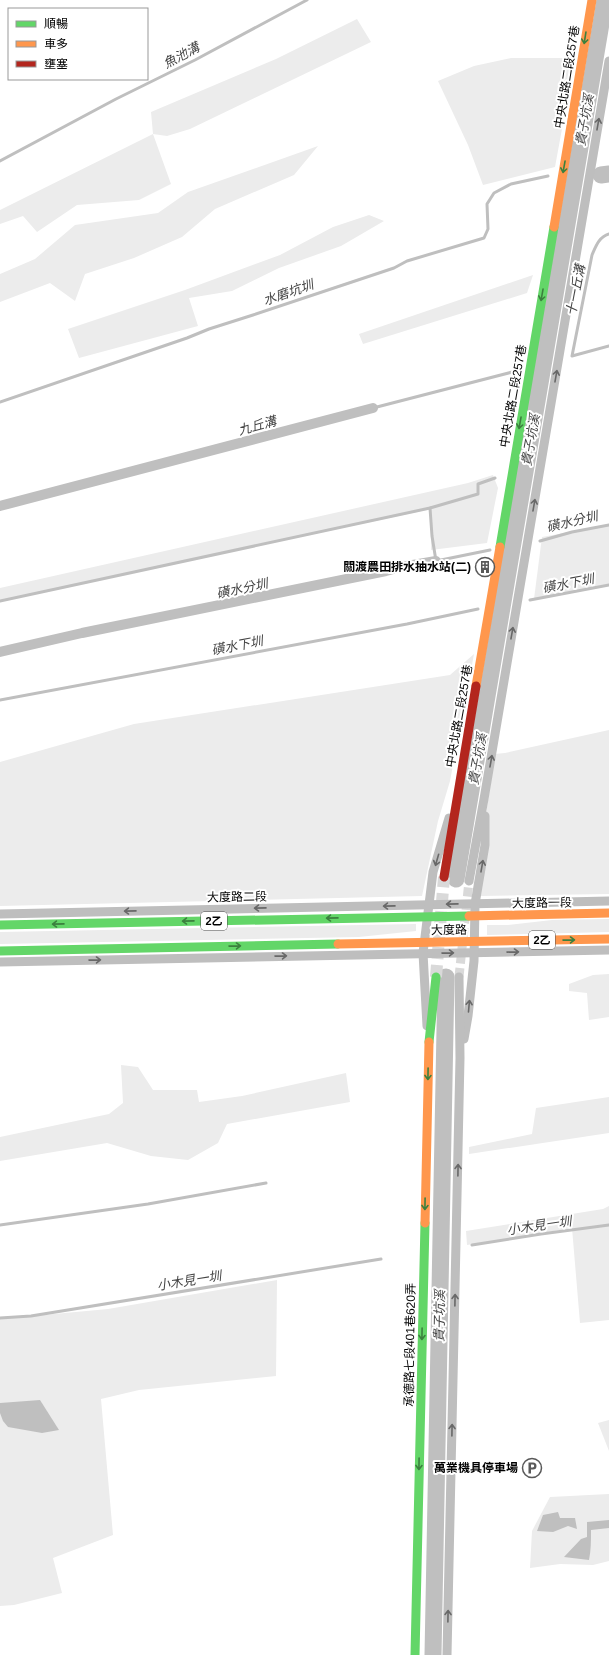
<svg xmlns="http://www.w3.org/2000/svg" width="609" height="1655" font-family="Helvetica,'Noto Sans TC',sans-serif">
<rect width="100%" height="100%" fill="#fff"/>
<g fill="#ececec">
<polygon points="357,19 371,42 190,129 167,136 153,134 171,184 139,200 77,205 37,232 23,216 0,224 0,210 153,134 151,112 276,59"/>
<polygon points="511,58 575,58 555,167 483,185 468,145 438,81 474,66"/>
<polygon points="318,146 294,175 215,209 182,237 134,258 85,274 75,301 50,283 0,302 0,274 35,259 75,225 158,213 188,192"/>
<polygon points="369,215 384,221 341,246 279,268 232,291 189,298 198,326 79,358 68,329 185,290 280,255 333,227"/>
<polygon points="533,275 527,293 363,344 359,334"/>
<polygon points="493,475 498,488 487,543 431,550 431,509 0,601 0,588 468,483"/>
<polygon points="609,525 609,584 534,599 542,537"/>
<polygon points="474,654 450,781 438,821 422,896 0,906 0,762 134,724 450,675"/>
<polygon points="609,730 609,894 481,896 483,834 495,754 505,753"/>
<polygon points="609,919 609,932 487,935 487,925 508,925 552,920"/>
<polygon points="416,924 416,931 359,937 0,944 0,932"/>
<polygon points="609,974 609,1017 589,1020 587,993 569,991 569,984 593,975"/>
<polygon points="121,1065 138,1067 153,1090 197,1090 199,1102 242,1096 346,1073 350,1102 227,1124 218,1143 188,1160 151,1156 107,1143 0,1161 0,1137 109,1114 123,1103"/>
<polygon points="609,1097 609,1133 469,1154 469,1147 532,1134 536,1108"/>
<polygon points="609,1206 609,1320 580,1323 572,1228 467,1245 466,1231 603,1209"/>
<polygon points="277,1280 276,1376 139,1390 101,1399 113,1535 53,1558 62,1593 14,1605 0,1606 0,1319 108,1309"/>
<polygon points="609,1420 609,1451 598,1423"/>
<polygon points="609,1494 609,1561 593,1565 560,1564 530,1568 532,1531 550,1497"/>
</g>
<g fill="#bfbfbf">
<polygon points="40,1400 59,1430 42,1433 8,1427 3,1421 0,1413 0,1403"/>
<polygon points="558,1512 560,1518 575,1518 577,1529 568,1526 553,1532 537,1531 543,1515"/>
<path d="M609,1520V1528L591,1530C591,1541 591,1550 589,1560L564,1557L581,1539L587,1537V1522Z"/>
</g>
<g fill="none" stroke-linecap="round" stroke-linejoin="round">
<g stroke="#bfbfbf" stroke-width="3">
<polyline points="0,161 116,99 195,60 307,0"/>
<path d="M609,234C599,237 596,246 592,255L572,356L609,346"/>
<polyline points="0,402 187,338 209,329 253,315 394,268 407,261 484,238 488,229 487,204 494,193 511,184 548,176"/>
<polyline points="373,408 520,370"/>
<polyline points="430,508 432,536 436,561 490,550"/>
<polyline points="540,541 572,532 609,525"/>
<polyline points="530,600 609,585"/>
<polyline points="0,601 430,508 478,494 478,484 495,478"/>
<polyline points="0,700 407,624 478,609"/>
<polyline points="0,1225 148,1204 266,1183"/>
<polyline points="472,1245 541,1234 609,1225"/>
<polyline points="0,1318 31,1316 381,1259"/>
</g>
<g stroke="#bfbfbf" stroke-width="10">
<polyline points="0,506 373,408"/>
<polyline points="0,652 82,633 386,571 401,567 436,561"/>
</g>
<g stroke="#bfbfbf" stroke-width="17">
<polyline points="601,175 609,174"/>
<polyline points="456,879 605,0"/>
<polyline points="433,1655 446,977"/>
</g>
<polyline stroke="#d9d9d9" stroke-width="9" stroke-dasharray="9 4.5" stroke-linecap="butt" points="459,977 469,881"/>
<polyline stroke="#d9d9d9" stroke-width="12" stroke-dasharray="12 6" stroke-linecap="butt" points="436,977 444,877"/>
<g stroke="#bebebe" stroke-width="9">
<polyline points="469,881 484,799 609,61"/>
<polyline points="0,914 609,901"/>
<polyline points="0,962 609,950"/>
<polyline points="427,1026 423,953 433,872 449,818"/>
<polyline points="464,1039 468,1016 474,961 475,904 485,845 485,816"/>
<polyline points="447,1655 460,1058 459,977"/>
</g>
<g stroke="#63d668" stroke-width="9">
<polyline points="500,547 554,227"/>
<polyline points="0,925 469,916"/>
<polyline points="0,951 338,944"/>
<polyline points="429,1042 436,977"/>
<polyline points="415,1655 425,1223"/>
</g>
<g stroke="#ff974d" stroke-width="9">
<polyline points="554,227 592,0"/>
<polyline points="476,686 500,547"/>
<polyline points="469,916 609,913"/>
<polyline points="338,944 609,939"/>
<polyline points="425,1223 429,1042"/>
</g>
<polyline stroke="#b3261e" stroke-width="9" points="444,877 476,686"/>
</g>
<defs><path id="oneway-shaft" d="M-6 0H5M1.5-3L5.5 0L1.5 3" fill="none" stroke-width="1.6" stroke-linecap="round" stroke-linejoin="round"/></defs>
<g stroke="#3b803e">
<use href="#oneway-shaft" transform="translate(585 38) rotate(99)"/>
<use href="#oneway-shaft" transform="translate(564 167) rotate(100)"/>
<use href="#oneway-shaft" transform="translate(542 295) rotate(100)"/>
<use href="#oneway-shaft" transform="translate(520 423) rotate(100)"/>
<use href="#oneway-shaft" transform="translate(332 918) rotate(179)"/>
<use href="#oneway-shaft" transform="translate(188 921) rotate(179)"/>
<use href="#oneway-shaft" transform="translate(58 924) rotate(179)"/>
<use href="#oneway-shaft" transform="translate(569 940) rotate(-1)"/>
<use href="#oneway-shaft" transform="translate(235 946) rotate(-1)"/>
<use href="#oneway-shaft" transform="translate(428 1074) rotate(91)"/>
<use href="#oneway-shaft" transform="translate(425 1204) rotate(91)"/>
<use href="#oneway-shaft" transform="translate(422 1334) rotate(91)"/>
<use href="#oneway-shaft" transform="translate(419 1464) rotate(91)"/>
</g>
<g stroke="#686868">
<use href="#oneway-shaft" transform="translate(598 124) rotate(-80)"/>
<use href="#oneway-shaft" transform="translate(556 376) rotate(-80)"/>
<use href="#oneway-shaft" transform="translate(534 505) rotate(-80)"/>
<use href="#oneway-shaft" transform="translate(512 633) rotate(-80)"/>
<use href="#oneway-shaft" transform="translate(491 761) rotate(-80)"/>
<use href="#oneway-shaft" transform="translate(437 860) rotate(106)"/>
<use href="#oneway-shaft" transform="translate(482 866) rotate(-80)"/>
<use href="#oneway-shaft" transform="translate(452 904) rotate(179)"/>
<use href="#oneway-shaft" transform="translate(389 906) rotate(179)"/>
<use href="#oneway-shaft" transform="translate(260 908) rotate(179)"/>
<use href="#oneway-shaft" transform="translate(130 911) rotate(179)"/>
<use href="#oneway-shaft" transform="translate(513 952) rotate(-1)"/>
<use href="#oneway-shaft" transform="translate(448 953) rotate(-1)"/>
<use href="#oneway-shaft" transform="translate(281 956) rotate(-1)"/>
<use href="#oneway-shaft" transform="translate(95 960) rotate(-1)"/>
<use href="#oneway-shaft" transform="translate(469 1006) rotate(-85)"/>
<use href="#oneway-shaft" transform="translate(458 1170) rotate(-89)"/>
<use href="#oneway-shaft" transform="translate(455 1300) rotate(-89)"/>
<use href="#oneway-shaft" transform="translate(452 1430) rotate(-89)"/>
<use href="#oneway-shaft" transform="translate(448 1616) rotate(-89)"/>
</g>
<defs>
<g id="building-ring" transform="scale(1)"><circle r="9.5" fill="#fff" stroke="#595959" stroke-width="1.5"/><path d="M-4-6H4V6H1V3H-1V6H-4ZM-2.5-4.3h1.7v1.8h-1.7ZM.8-4.3h1.7v1.8H.8ZM-2.5-1h1.7V.8h-1.7ZM.8-1h1.7V.8H.8Z" fill="#595959"/></g>
<g id="parking-ring" transform="scale(1)"><circle r="9.5" fill="#fff" stroke="#595959" stroke-width="1.5"/><path d="M-3.5-5.5H1a3.5 3.5 0 0 1 0 7H-1V5.5H-3.5ZM-1-3.4V-.6H.8a1.4 1.4 0 0 0 0-2.8Z" fill="#595959"/></g>
</defs>
<g fill-rule="evenodd">
<use href="#building-ring" x="485" y="567"/>
<use href="#parking-ring" x="532" y="1468"/>
</g>
<g text-anchor="middle" stroke-width="4" stroke-linejoin="round" paint-order="stroke">
<g fill="#fff" stroke="#4c4c4c" stroke-width="1">
<rect x="201" y="912" width="26" height="18" rx="3"/>
<rect x="529" y="931" width="26" height="18" rx="3"/>
</g>
<g font-size="11" font-weight="bold" fill="#000">
<text x="214" y="925">2乙</text>
<text x="542" y="944">2乙</text>
</g>
<g font-size="12" fill="#000" stroke="#fff">
<text transform="translate(567 77) rotate(-81)" y="4">中央北路二段257巷</text>
<text transform="translate(513 396) rotate(-80)" y="4">中央北路二段257巷</text>
<text transform="translate(459 716) rotate(-80)" y="4">中央北路二段257巷</text>
<text transform="translate(237 897) rotate(-1)" y="4">大度路二段</text>
<text transform="translate(542 903) rotate(-1)" y="4">大度路一段</text>
<text transform="translate(449 930) rotate(-1)" y="4">大度路</text>
<text transform="translate(410 1345) rotate(-89)" y="4">承德路七段401巷620弄</text>
</g>
<g font-size="12" font-weight="bold" fill="#000" stroke="#fff" text-anchor="end">
<text x="471" y="571">關渡農田排水抽水站(二)</text>
<text x="518" y="1472">萬業機具停車場</text>
</g>
<g font-size="13" font-style="italic" fill="#444" stroke="#fff">
<text transform="translate(181 55) rotate(-28)" y="5">魚池溝</text>
<text transform="translate(584 120) rotate(-80)" y="5">貴子坑溪</text>
<text transform="translate(575 290) rotate(-79)" y="5">十一丘溝</text>
<text transform="translate(288 292) rotate(-19)" y="5">水磨坑圳</text>
<text transform="translate(257 425) rotate(-15)" y="5">九丘溝</text>
<text transform="translate(530 440) rotate(-80)" y="5">貴子坑溪</text>
<text transform="translate(572 521) rotate(-13)" y="5">磺水分圳</text>
<text transform="translate(568 583) rotate(-11)" y="5">磺水下圳</text>
<text transform="translate(242 588) rotate(-12)" y="5">磺水分圳</text>
<text transform="translate(237 645) rotate(-11)" y="5">磺水下圳</text>
<text transform="translate(477 759) rotate(-80)" y="5">貴子坑溪</text>
<text transform="translate(539 1225) rotate(-8)" y="5">小木見一圳</text>
<text transform="translate(189 1280) rotate(-9)" y="5">小木見一圳</text>
<text transform="translate(439 1316) rotate(-89)" y="5">貴子坑溪</text>
</g>
</g>
<rect x="8" y="8" width="140" height="72" fill="#ffffff" stroke="#999999"/>
<rect x="16" y="21" width="20" height="6" fill="#63d668" stroke="#999999"/>
<text x="44" y="28" font-size="12" fill="#000000">順暢</text>
<rect x="16" y="41" width="20" height="6" fill="#ff974d" stroke="#999999"/>
<text x="44" y="48" font-size="12" fill="#000000">車多</text>
<rect x="16" y="61" width="20" height="6" fill="#b3261e" stroke="#999999"/>
<text x="44" y="68" font-size="12" fill="#000000">壅塞</text>
</svg>
